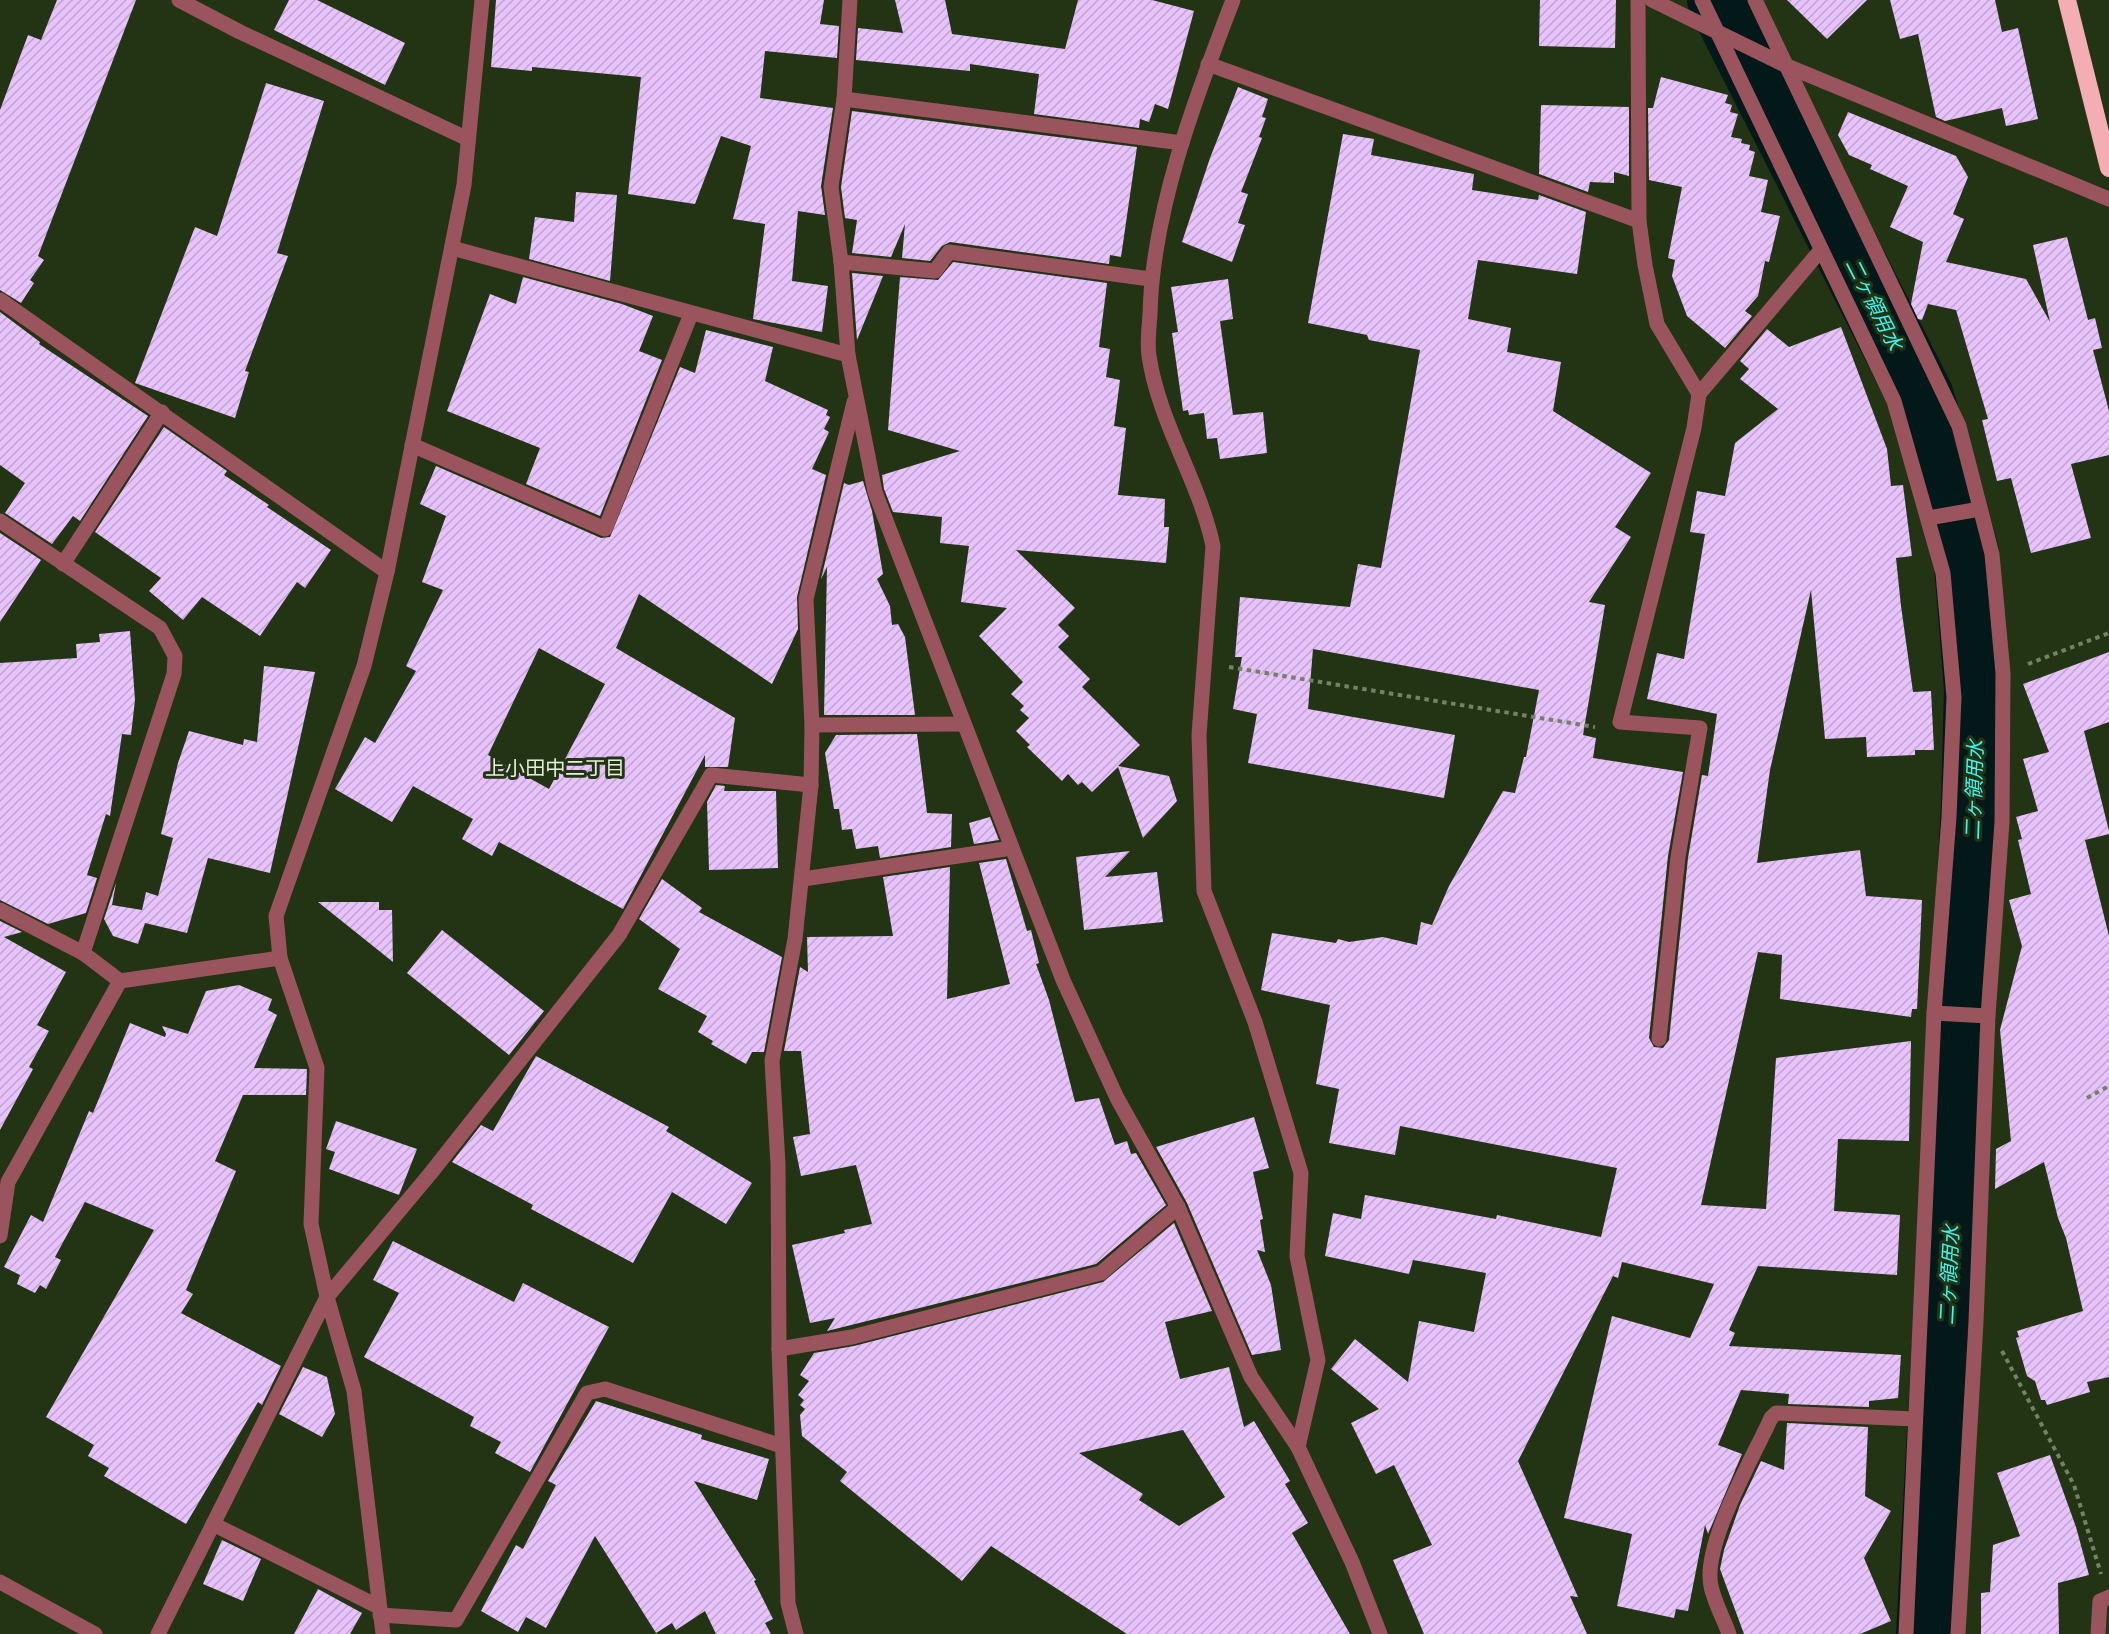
<svg xmlns="http://www.w3.org/2000/svg" width="2109" height="1634" font-family="Raleway,'Noto Sans JP',sans-serif">
<defs>
<pattern id="building-hatch" width="6" height="6" patternUnits="userSpaceOnUse" patternTransform="scale(1.5)"><rect width="6" height="6" fill="#e7c2fc"/><path d="M-1 1l2-2M0 6l6-6M5 7l2-2" fill="none" stroke="#bea4ce"/></pattern>
</defs>
<rect width="100%" height="100%" fill="#223413"/>
<g fill="none" stroke-linecap="round" stroke-linejoin="round">
<polyline stroke="#031919" stroke-width="66" points="1720,0 1921,397 1966,552 1977,689 1974,804 1929,1634"/>
</g>
<g fill="url(#building-hatch)" fill-rule="evenodd">
<polygon points="57,0 136,0 38,256 44,260 30,280 34,283 21,303 0,290 0,110 28,35 41,40"/>
<polygon points="289,0 317,0 405,43 385,85 274,30"/>
<polygon points="496,0 824,0 820,24 839,26 837,58 765,51 760,98 833,108 821,186 825,215 798,211 792,281 828,286 822,332 753,319 765,224 733,219 751,146 721,136 695,204 628,194 641,77 532,67 532,71 491,67"/>
<polygon points="895,0 945,0 952,34 1065,49 1078,0 1152,0 1194,11 1168,109 1155,104 1149,122 1140,119 1139,128 1034,114 1039,74 970,64 970,71 856,60 858,28 903,33"/>
<polygon points="1540,0 1616,0 1615,48 1539,46"/>
<polygon points="1787,0 1867,0 1827,39"/>
<polygon points="1890,0 1995,0 2002,32 2018,28 2038,119 2006,126 2002,108 1945,121 1936,117 1918,34 1900,39"/>
<polygon points="1661,77 1728,95 1725,103 1732,105 1730,112 1738,114 1731,137 1742,139 1741,143 1750,145 1749,150 1755,152 1749,176 1768,180 1761,212 1780,216 1769,262 1765,261 1758,296 1745,311 1752,316 1725,348 1687,316 1672,276 1675,260 1668,258 1682,187 1649,180 1648,108 1653,108"/>
<polygon points="266,83 324,101 277,253 288,256 245,371 249,372 235,418 135,383 195,227 217,236"/>
<polygon points="1238,87 1268,99 1262,117 1266,118 1259,137 1262,138 1241,192 1248,194 1238,223 1245,225 1232,262 1182,242 1210,158"/>
<polygon points="1541,105 1629,107 1629,176 1614,172 1614,183 1590,182 1588,192 1539,174"/>
<polygon points="852,111 1137,147 1121,257 1110,255 1109,264 950,242 942,246 930,261 902,258 905,224 891,257 852,253 857,220 845,218 841,187"/>
<polygon points="1848,112 1956,156 1968,177 1953,214 1964,219 1946,262 2026,279 2050,322 2033,245 2067,237 2088,320 2095,318 2102,348 2093,350 2109,411 2109,455 2071,464 2091,538 2031,553 2011,478 1997,481 1982,420 1988,419 1956,310 1928,304 1922,320 1918,319 1911,304 1923,242 1890,227 1908,186 1870,169 1872,165 1849,155 1838,135"/>
<polygon points="1343,134 1374,139 1371,155 1474,174 1472,190 1538,200 1539,195 1586,212 1577,274 1478,260 1468,319 1511,328 1507,352 1561,362 1553,411 1651,473 1615,527 1631,537 1589,602 1605,605 1583,735 1596,738 1593,758 1683,772 1668,856 1649,1038 1654,1047 1663,1048 1669,1040 1688,858 1702,775 1708,776 1717,714 1647,699 1657,653 1684,659 1705,534 1690,532 1697,491 1725,496 1735,443 1778,409 1740,379 1749,369 1740,361 1767,329 1789,347 1841,327 1887,449 1891,486 1903,485 1912,556 1896,558 1901,606 1913,692 1931,691 1934,750 1915,750 1915,755 1867,757 1866,737 1825,739 1811,590 1770,770 1757,863 1860,850 1866,896 1922,900 1917,1009 1912,1009 1911,1017 1780,999 1782,955 1758,952 1701,1205 1766,1209 1776,1058 1911,1041 1909,1141 1838,1139 1834,1211 1900,1215 1897,1275 1758,1266 1729,1330 1735,1333 1729,1346 1901,1355 1898,1398 1869,1401 1869,1407 1788,1404 1789,1394 1741,1390 1718,1445 1742,1454 1708,1534 1705,1525 1688,1611 1676,1609 1674,1618 1617,1606 1632,1534 1564,1518 1612,1316 1690,1338 1714,1284 1622,1262 1618,1278 1613,1276 1518,1461 1578,1597 1570,1596 1587,1634 1424,1634 1393,1560 1432,1545 1394,1465 1376,1474 1351,1423 1379,1409 1331,1369 1355,1339 1408,1382 1419,1321 1474,1332 1486,1273 1413,1260 1409,1274 1325,1256 1333,1213 1361,1219 1365,1195 1496,1219 1497,1215 1601,1237 1617,1168 1400,1126 1395,1155 1329,1143 1339,1089 1316,1084 1330,1005 1261,990 1272,933 1336,943 1338,939 1349,942 1383,937 1417,945 1421,922 1432,925 1449,886 1503,791 1515,793 1524,757 1526,757 1539,690 1313,649 1308,709 1455,735 1444,798 1248,763 1257,714 1233,709 1242,657 1235,657 1240,597 1350,607 1358,564 1381,568 1420,350 1369,340 1367,335 1308,323"/>
<polygon points="576,192 617,195 610,281 529,259 535,217 574,222"/>
<polygon points="953,262 1107,283 1099,347 1110,349 1106,377 1120,380 1114,426 1126,428 1118,495 1165,499 1164,527 1169,527 1166,563 1016,550 1075,608 1058,625 1069,636 1058,647 1090,679 1082,687 1140,745 1118,766 1169,776 1177,801 1143,838 1118,767 1092,792 1082,782 1078,785 1068,774 1062,781 1027,747 1030,745 1016,731 1029,718 1020,710 1024,706 1011,694 1023,682 979,636 1007,608 961,602 969,546 940,543 942,517 893,512 884,489 882,475 960,451 888,430 900,277 938,280"/>
<polygon points="852,273 883,276 857,340"/>
<polygon points="523,277 622,304 653,316 639,351 662,360 600,516 526,484 540,448 447,411 490,294 516,304"/>
<polygon points="1228,279 1233,319 1220,321 1233,415 1263,412 1267,453 1220,459 1217,438 1207,439 1204,413 1189,415 1188,410 1183,411 1172,333 1178,332 1171,287"/>
<polygon points="0,312 40,342 39,344 148,416 80,521 73,516 52,544 5,513 25,483 0,465"/>
<path d="M706,330L773,347L765,381L828,410L826,415L830,417L824,429L829,432L812,469L826,475L797,597L798,629L772,684L639,594L616,648L735,718L728,767H705V755L623,909L499,842L492,856L462,839L473,819L413,786L392,822L335,789L365,737L375,743L416,671L406,666L443,590L422,582L446,516L420,504L436,466L601,538L610,537L680,367L695,373ZM539,648L605,684L549,789L488,755Z"/>
<polygon points="164,427 227,471 224,475 269,505 267,507 331,550 305,588 297,582 260,636 202,597 183,620 149,591 161,578 95,532"/>
<polygon points="863,481 872,511 883,574 877,579 890,606 892,625 898,624 905,637 915,715 824,715 827,567 821,579 844,483 849,485"/>
<polygon points="0,533 41,560 0,622"/>
<polygon points="130,631 135,700 131,735 122,734 110,816 106,814 87,875 97,878 86,913 48,924 0,900 0,663 77,658 76,644 100,642 99,634"/>
<polygon points="2109,652 2109,722 2084,731 2109,831 2109,834 2085,840 2109,936 2109,1377 2087,1382 2090,1392 2047,1405 2045,1400 2041,1400 2035,1381 2027,1376 2016,1338 2019,1337 2017,1331 2083,1311 2066,1238 2058,1218 2044,1162 1995,1189 1996,1149 2011,1141 2000,1030 2022,946 2009,900 2031,894 2018,840 2022,839 2016,817 2038,811 2023,759 2049,752 2023,684"/>
<polygon points="264,666 315,672 270,873 208,858 187,933 145,923 138,944 113,936 104,919 116,883 112,905 142,910 146,892 158,896 173,838 161,834 178,763 189,731 243,745 244,739 257,742"/>
<polygon points="917,734 927,813 952,814 951,847 880,858 878,846 856,849 852,829 842,830 839,809 834,809 825,753 836,735"/>
<polygon points="716,785 725,786 724,791 776,791 778,868 709,870 707,802"/>
<polygon points="990,817 999,840 974,844 969,823"/>
<polygon points="1130,851 1105,877 1157,872 1163,922 1084,930 1076,857"/>
<polygon points="1006,859 1027,931 1031,930 1039,963 1036,964 1049,1000 1075,1102 1099,1098 1115,1145 1127,1141 1131,1154 1136,1153 1166,1205 1096,1264 827,1331 835,1318 810,1323 792,1245 845,1233 844,1230 872,1224 856,1165 801,1176 793,1137 810,1134 801,1051 784,1051 800,967 808,972 807,937 893,936 883,877 950,867 947,999 1010,984 979,863"/>
<polygon points="662,879 702,908 699,912 782,957 764,1052 752,1052 746,1064 711,1044 713,1041 698,1032 707,1016 658,989 680,949 639,919"/>
<polygon points="318,902 379,902 379,910 392,910 393,962"/>
<polygon points="0,921 22,932 4,937 66,972 37,1025 49,1031 29,1067 33,1069 0,1130"/>
<polygon points="442,930 544,1011 509,1055 407,973"/>
<polygon points="239,985 272,999 268,1010 277,1015 254,1068 307,1069 306,1095 243,1095 215,1161 236,1171 186,1290 193,1294 181,1313 281,1366 262,1405 258,1402 186,1524 104,1476 109,1468 88,1456 94,1445 46,1417 154,1230 85,1202 55,1257 61,1260 46,1289 40,1285 35,1293 17,1284 20,1275 4,1267 31,1215 43,1222 89,1111 93,1113 130,1023 165,1037 166,1034 162,1026 188,1034 206,991"/>
<polygon points="536,1056 669,1127 666,1131 752,1183 726,1224 672,1192 633,1263 531,1209 533,1205 452,1162 481,1125 493,1131"/>
<polygon points="1254,1117 1269,1168 1253,1172 1263,1219 1260,1220 1265,1252 1257,1250 1271,1285 1281,1350 1252,1355 1187,1203 1156,1147"/>
<polygon points="336,1121 417,1149 399,1195 329,1169 335,1152 326,1149"/>
<path d="M1174,1223L1212,1311L1165,1322L1180,1379L1229,1367L1244,1427L1254,1421L1290,1481L1285,1484L1308,1523L1292,1533L1350,1634H1127L991,1546L962,1581L840,1481L847,1472L802,1436L800,1415L805,1409L800,1405L804,1400L798,1395L809,1381L800,1375L814,1353L854,1346L1103,1282ZM1183,1430L1225,1497L1179,1526L1139,1500L1143,1494L1079,1453Z"/>
<polygon points="393,1241 514,1302 523,1283 609,1327 530,1472 495,1453 501,1442 470,1426 474,1417 364,1357 399,1293 373,1280"/>
<polygon points="303,1367 327,1377 335,1414 322,1437 279,1414"/>
<polygon points="596,1401 702,1435 701,1439 769,1459 757,1500 694,1481 756,1580 754,1581 773,1619 765,1623 771,1634 716,1634 705,1611 676,1630 672,1623 656,1633 595,1536 546,1628 526,1617 518,1632 481,1611 516,1545 523,1549 556,1485 548,1481"/>
<polygon points="1787,1423 1868,1427 1865,1496 1891,1511 1864,1558 1891,1621 1860,1634 1744,1634 1720,1569 1724,1550 1740,1505 1761,1461 1784,1470"/>
<polygon points="2050,1455 2076,1527 2089,1575 2058,1583 2059,1634 1981,1634 1981,1593 1990,1592 1993,1545 2020,1536 1997,1473"/>
<polygon points="222,1540 261,1559 243,1601 203,1584"/>
<polygon points="318,1589 362,1613 350,1634 294,1634"/>
</g>
<g fill="none" stroke-linecap="round" stroke-linejoin="round">
<g stroke="#738267" stroke-width="4" stroke-dasharray="4.5 4.5" stroke-linecap="butt">
<polyline points="2028,664 2109,633"/>
<polyline points="1229,667 1595,727"/>
<polyline points="2087,1098 2109,1086"/>
<polyline points="2002,1351 2074,1485 2101,1574"/>
</g>
<g stroke="#9a545d" stroke-width="15">
<polyline points="179,0 240,32 468,139"/>
<polyline points="850,0 844,99 831,187 841,262 848,355 875,492 1063,980 1117,1098 1178,1207 1251,1377 1298,1447"/>
<path d="M1233,0C1196,96 1152,211 1150,315C1149,328 1147,343 1149,356C1159,423 1199,480 1213,546L1199,735L1204,891L1255,1022L1301,1173L1297,1256L1318,1360L1298,1447L1352,1562L1380,1634"/>
<polyline points="1638,0 1639,221 1645,265 1657,324 1699,394 1694,428 1620,722 1700,728 1678,857 1659,1039"/>
<polyline points="1652,0 1787,66 2109,199"/>
<polyline points="1702,0 1894,401 1943,573 1954,697 1949,817 1934,1013 1906,1634"/>
<polyline points="1755,0 1959,426 1992,554 2003,673 2002,822 1988,1016 1976,1322 1958,1634"/>
<polyline points="1208,64 1639,221"/>
<polyline points="844,99 1182,143"/>
<polyline points="452,248 848,355"/>
<polyline points="841,262 935,271 949,252 1150,279"/>
<polyline points="0,300 387,572"/>
<polyline points="1699,394 1820,251"/>
<polyline points="412,445 605,529 691,314"/>
<polyline points="1928,518 1980,509"/>
<polyline points="0,521 160,628 175,656 174,674 83,953"/>
<polyline points="63,564 162,412"/>
<polyline points="812,725 964,724"/>
<polyline points="803,879 1012,848"/>
<polyline points="0,910 83,953 120,981 280,958"/>
<polyline points="1934,1013 1988,1016"/>
<polyline points="0,1236 8,1182 120,981"/>
<polyline points="779,1349 852,1337 1101,1273 1178,1207"/>
<polyline points="213,1524 379,1607"/>
<polyline points="0,1582 95,1634"/>
<polyline points="380,1615 456,1620 587,1393 605,1389 782,1446"/>
<polyline points="158,1634 327,1297 430,1174 619,935 711,775 811,785"/>
<polyline points="383,1634 354,1391 327,1297 311,1224 317,1068 280,958 276,916 364,666 387,572 464,185 482,0"/>
<polyline points="796,1634 788,1603 787,1564 779,1349 778,1164 772,1061 795,939 811,785 812,725 806,599 854,402"/>
<path d="M1729,1634C1724,1619 1714,1602 1711,1586C1702,1545 1753,1458 1771,1418L1776,1413L1915,1419"/>
<polyline points="2098,1634 2100,1601 2109,1597"/>
</g>
<polyline stroke="#f3adb3" stroke-width="18" points="2067,0 2109,168"/>
</g>
<g text-anchor="middle" stroke-width="6" stroke-linejoin="round" paint-order="stroke">
<g font-size="20" font-style="italic" fill="#3cf6f3" stroke="#223413">
<text transform="translate(1874 304) rotate(63)" y="7">二ヶ領用水</text>
<text transform="translate(1974 790) rotate(-88)" y="7">二ヶ領用水</text>
<text transform="translate(1949 1275) rotate(-87)" y="7">二ヶ領用水</text>
</g>
<g font-size="20" fill="#e3efdb" stroke="#223413">
<text x="555" y="775">上小田中二丁目</text>
</g>
</g>
</svg>
